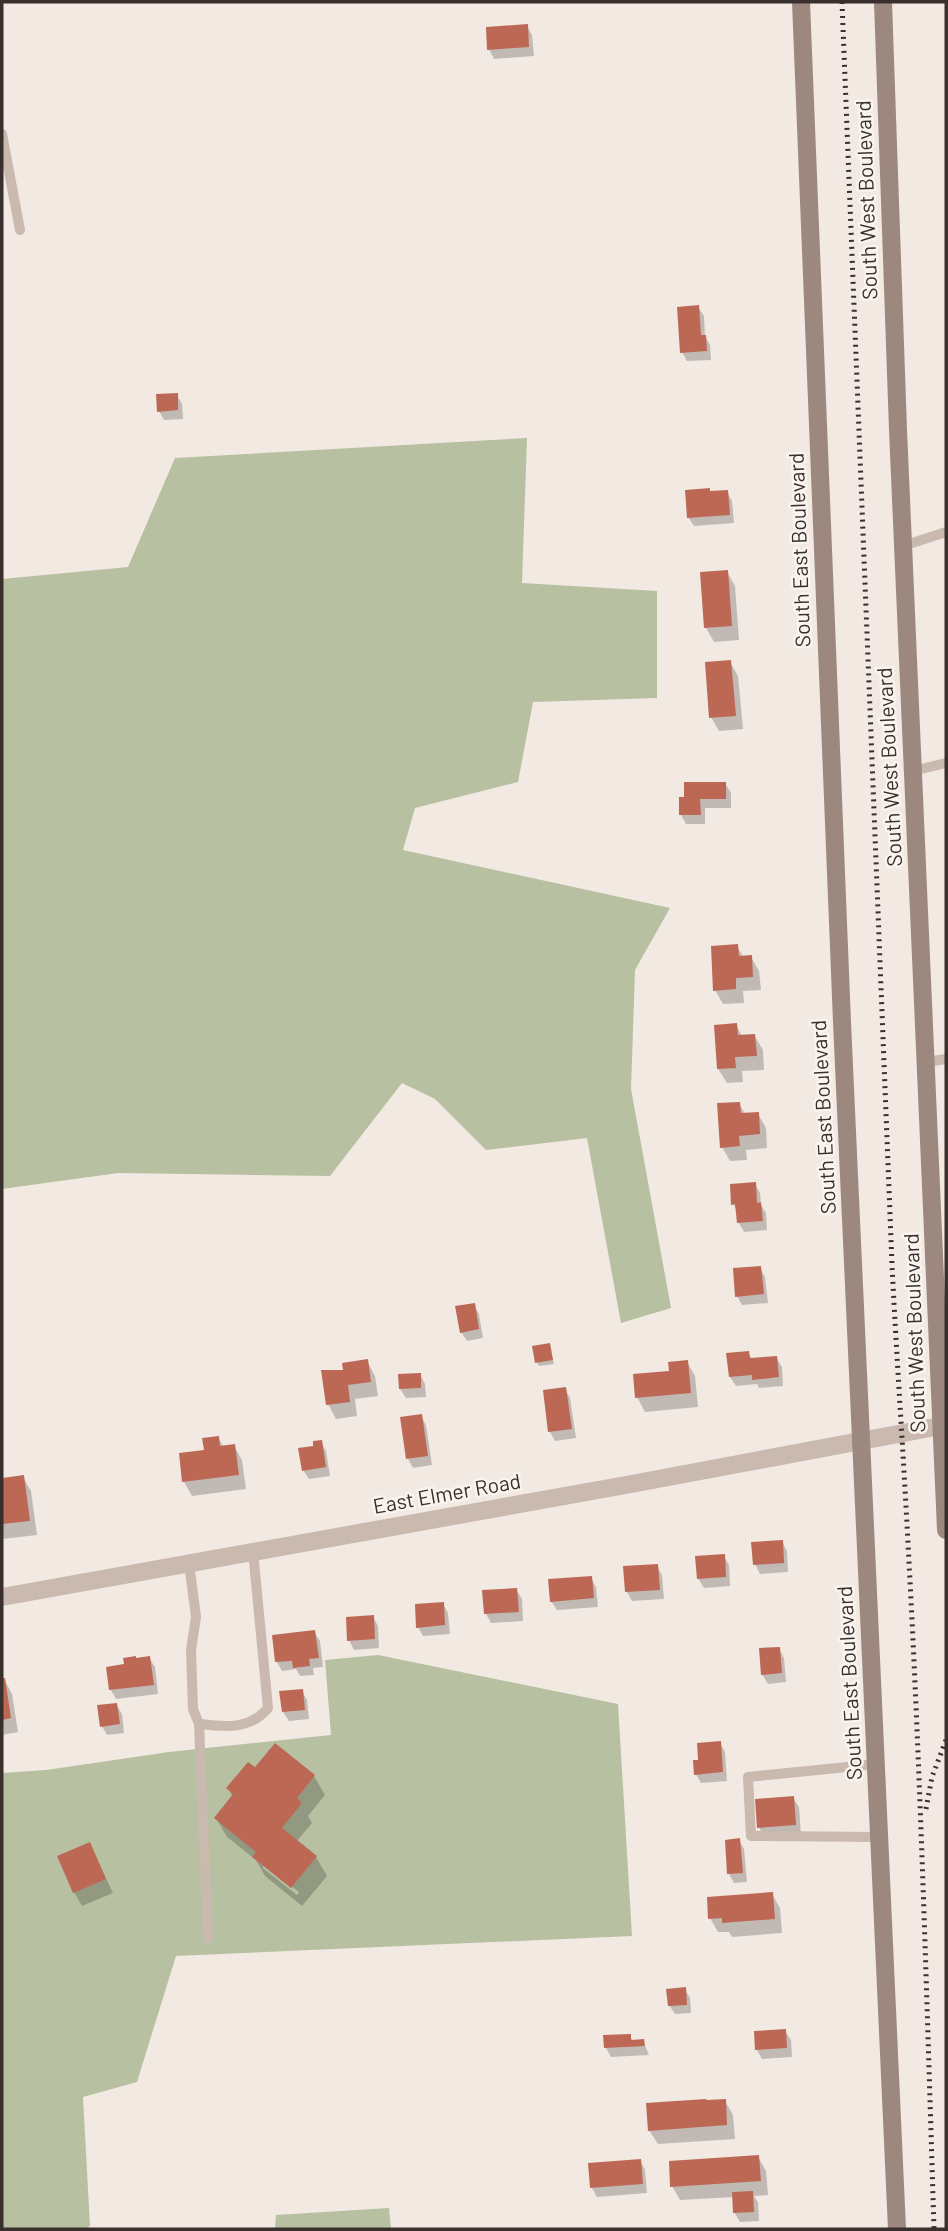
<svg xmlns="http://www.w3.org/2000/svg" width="948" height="2231" font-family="Barlow,sans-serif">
<rect width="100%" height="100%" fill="#f2e9e2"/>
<g fill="#b8c0a2">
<polygon points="527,438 522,583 657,591 657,698 533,702 518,782 415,808 403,850 670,908 635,970 631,1089 671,1308 621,1323 587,1138 486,1150 435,1099 402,1083 330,1176 118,1173 2,1189 2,579 128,567 175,458"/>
<polygon points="378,1655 618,1704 632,1936 176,1956 137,2082 83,2097 90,2226 85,2229 2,2229 2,1773 46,1770 169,1752 331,1735 325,1660"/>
<polygon points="389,2208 391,2229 275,2229 276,2215"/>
</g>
<g fill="#0003" fill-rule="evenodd">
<polygon points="527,26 532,35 534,56 494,59 489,49"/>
<polygon points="698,307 704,316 705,336 710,345 711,360 687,361 682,352"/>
<polygon points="177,395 182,404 183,419 164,420 159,411"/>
<polygon points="727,492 732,501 734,523 694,526 688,517 711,493"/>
<polygon points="727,572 735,586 739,640 714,642 706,628"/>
<polygon points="730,662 738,676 743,729 719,731 711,717"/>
<polygon points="725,783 731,793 731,808 705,808 705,824 686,824 681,815 680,798"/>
<polygon points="737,946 744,958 751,957 759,971 761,990 743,991 744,1003 723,1004 715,990"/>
<polygon points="736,1025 742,1036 754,1035 763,1050 764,1070 742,1071 743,1082 727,1083 718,1069"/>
<polygon points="739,1104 746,1115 758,1114 766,1128 767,1148 746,1150 747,1160 730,1161 722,1147"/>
<polygon points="755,1184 760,1193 761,1205 766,1213 767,1230 744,1232 739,1223 738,1212 733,1204"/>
<polygon points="760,1268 765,1277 768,1303 742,1305 737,1296"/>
<polygon points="474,1305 479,1314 483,1338 467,1341 461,1332"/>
<polygon points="549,1345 554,1364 539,1366 537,1362"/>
<polygon points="748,1353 752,1359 776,1357 782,1367 783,1386 759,1388 757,1384 736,1386 730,1377"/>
<polygon points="367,1361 375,1376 378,1396 355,1399 357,1416 336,1419 328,1404 345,1372"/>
<polygon points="687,1362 695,1376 698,1407 645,1412 637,1397"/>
<polygon points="420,1374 425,1384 426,1397 406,1398 400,1389"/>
<polygon points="565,1389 570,1398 576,1438 555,1441 550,1432 545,1391"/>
<polygon points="421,1416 426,1425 432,1465 413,1468 408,1459"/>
<polygon points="218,1438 224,1447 234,1446 242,1460 246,1489 192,1496 184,1482 181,1455 206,1451"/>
<polygon points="321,1442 326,1451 330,1476 309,1479 303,1470 315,1447"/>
<polygon points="23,1477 31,1491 37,1535 2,1539 2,1500 4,1500 2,1480"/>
<polygon points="782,1542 787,1551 788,1572 760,1574 755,1564"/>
<polygon points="724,1556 729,1565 730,1586 704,1588 698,1578"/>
<polygon points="657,1566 662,1575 664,1599 632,1601 627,1592 625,1568"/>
<polygon points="591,1578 596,1587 598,1607 557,1610 551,1601"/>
<polygon points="516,1589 522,1599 523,1621 491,1623 486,1614"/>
<polygon points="443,1604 448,1613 450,1634 423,1636 418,1627"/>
<polygon points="373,1617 378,1626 379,1648 354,1650 349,1640"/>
<polygon points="314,1632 320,1641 323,1667 313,1668 314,1675 300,1676 296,1669 282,1671 277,1662"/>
<polygon points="779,1649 784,1658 786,1682 768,1684 762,1674"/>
<polygon points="149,1658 155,1667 158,1694 116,1699 111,1690 108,1668"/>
<polygon points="4,1679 12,1694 18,1732 2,1735 2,1680"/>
<polygon points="302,1691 307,1700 309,1719 289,1721 283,1712"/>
<polygon points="116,1704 122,1714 124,1733 107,1735 102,1726"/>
<polygon points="720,1743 725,1752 727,1781 701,1783 696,1774"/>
<path d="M275,1745L314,1776L325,1795L308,1816L312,1823L297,1841L316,1857L327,1876L302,1906L265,1876L256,1860L227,1837L216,1818L233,1797L228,1789L255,1770ZM263,1864L299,1892L297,1895L263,1868Z"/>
<polygon points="793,1798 799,1807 801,1834 764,1837 759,1827"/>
<polygon points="739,1840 744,1849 747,1882 734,1883 729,1874"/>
<polygon points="90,1844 113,1893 82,1906 74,1892"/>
<polygon points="772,1894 780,1908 782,1933 732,1937 729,1932 718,1932 710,1918"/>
<polygon points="685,1989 690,1998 691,2013 675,2014 669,2005"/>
<polygon points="785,2031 791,2040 792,2057 762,2059 757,2050"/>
<polygon points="630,2035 633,2042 643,2041 649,2055 611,2057 606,2048"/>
<polygon points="725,2101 733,2115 735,2139 658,2144 649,2130"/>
<polygon points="758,2157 766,2171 768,2195 754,2196 758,2202 759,2221 740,2222 734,2212 734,2197 680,2200 672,2186"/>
<polygon points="640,2160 645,2170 647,2193 597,2197 592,2188"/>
</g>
<g fill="#bc6855">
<polygon points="528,24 529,47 487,50 486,27"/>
<polygon points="699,305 701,335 706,335 707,351 680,353 677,307"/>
<polygon points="178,393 178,410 157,412 156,394"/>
<polygon points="710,488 710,491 728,490 730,515 687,518 685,490"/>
<polygon points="728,570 732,626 704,628 700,572"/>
<polygon points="731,660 736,716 709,718 705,662"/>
<polygon points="684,782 726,782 726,799 700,799 701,815 679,815 679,797 684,797"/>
<polygon points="738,944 739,956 752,955 753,977 736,978 736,989 713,991 711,946"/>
<polygon points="737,1023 738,1035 755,1034 757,1056 735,1057 736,1068 717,1069 714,1025"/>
<polygon points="740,1102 741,1113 759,1112 760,1134 739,1136 740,1146 720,1148 717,1103"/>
<polygon points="756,1182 757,1203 761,1202 763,1221 737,1223 735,1204 731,1205 730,1184"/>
<polygon points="761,1266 764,1294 735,1297 733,1268"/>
<polygon points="475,1303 479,1329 460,1333 455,1306"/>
<polygon points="550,1343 553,1360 535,1363 532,1346"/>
<polygon points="749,1351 750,1358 777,1356 779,1377 752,1380 752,1375 729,1377 726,1353"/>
<polygon points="368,1359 371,1382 348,1385 350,1402 326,1405 321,1370 343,1370 342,1363"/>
<polygon points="688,1360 691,1393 635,1398 633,1374 669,1371 668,1362"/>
<polygon points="421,1373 421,1388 399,1389 398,1374"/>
<polygon points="566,1387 572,1429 548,1432 543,1390"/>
<polygon points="422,1414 428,1456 406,1459 400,1417"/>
<polygon points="219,1436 220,1446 235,1444 239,1475 182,1482 179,1453 204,1450 202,1438"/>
<polygon points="322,1440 326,1467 302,1471 298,1448 313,1446 313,1441"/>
<polygon points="24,1475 30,1521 2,1524 2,1478"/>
<polygon points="783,1540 784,1563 753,1565 751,1542"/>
<polygon points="725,1554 726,1577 697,1579 695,1556"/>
<polygon points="658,1564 660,1590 625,1592 623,1566"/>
<polygon points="592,1576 594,1598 550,1602 548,1579"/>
<polygon points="517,1588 519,1612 484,1614 482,1590"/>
<polygon points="444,1602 445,1625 416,1628 415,1604"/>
<polygon points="374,1615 375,1639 347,1641 346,1617"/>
<polygon points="315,1630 319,1658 309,1659 310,1666 293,1668 292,1661 275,1662 272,1635"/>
<polygon points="780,1647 782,1673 761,1675 759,1648"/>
<polygon points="136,1656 136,1658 150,1656 154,1685 109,1690 106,1667 124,1664 123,1658"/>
<polygon points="2,1678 5,1678 11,1718 2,1720"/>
<polygon points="303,1689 305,1710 282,1712 279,1691"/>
<polygon points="117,1703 120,1724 100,1727 97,1705"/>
<polygon points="721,1741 723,1772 694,1775 693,1760 698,1760 697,1743"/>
<polygon points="275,1743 315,1775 297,1798 302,1803 282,1828 317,1856 291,1888 252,1857 256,1852 214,1818 233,1794 226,1788 248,1762 255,1767"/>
<polygon points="794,1796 796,1825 757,1828 755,1799"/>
<polygon points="740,1838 743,1873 727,1874 725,1840"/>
<polygon points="90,1842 106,1879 73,1893 57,1856"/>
<polygon points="773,1892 775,1919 722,1923 722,1918 708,1919 707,1897"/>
<polygon points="686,1987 687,2005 668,2006 666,1989"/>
<polygon points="786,2029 787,2048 755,2050 754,2031"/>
<polygon points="631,2034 631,2040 644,2039 645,2046 604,2048 603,2035"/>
<polygon points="706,2099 707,2100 726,2099 727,2125 648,2131 646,2103"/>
<polygon points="759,2155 761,2181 670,2187 669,2161"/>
<polygon points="641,2159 643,2184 590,2188 588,2163"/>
<polygon points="753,2191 754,2212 733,2213 732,2192"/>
</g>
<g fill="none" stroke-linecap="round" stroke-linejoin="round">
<g stroke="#c9b9ae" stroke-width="10">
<polyline points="2,134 20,230"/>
<polyline points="903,546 946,532"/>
<polyline points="913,771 946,763"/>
<polyline points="926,1062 946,1059"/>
<path d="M189,1563L196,1617L191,1650L193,1709L199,1724C225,1727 250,1730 268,1708L253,1551"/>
<polyline points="199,1724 208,1938"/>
<polyline points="877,1764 748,1777 751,1836 880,1837"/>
</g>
<polyline stroke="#c9b9ae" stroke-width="18" points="2,1597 626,1485 946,1425"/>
<g stroke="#9d887f" stroke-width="18">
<polyline points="801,2 842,1022 897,2229"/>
<polyline points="883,2 898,430 946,1530"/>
</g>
<g stroke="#392f2c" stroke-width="5" stroke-dasharray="2 5" stroke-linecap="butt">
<path d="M842,2L892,1265C897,1364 904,1463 909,1562C921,1784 927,2007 934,2229"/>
<polyline points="926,1809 932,1777 946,1740"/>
</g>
</g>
<g text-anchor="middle" stroke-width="5" stroke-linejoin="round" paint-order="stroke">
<g font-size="21" fill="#392f2c" stroke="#f9f4ee">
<text transform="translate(867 200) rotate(-92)" y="7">South West Boulevard</text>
<text transform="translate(800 550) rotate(-92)" y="7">South East Boulevard</text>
<text transform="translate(890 767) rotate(-93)" y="7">South West Boulevard</text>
<text transform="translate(824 1117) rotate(-93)" y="7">South East Boulevard</text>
<text transform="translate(915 1333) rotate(-92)" y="7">South West Boulevard</text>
<text transform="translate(447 1494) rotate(-10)" y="7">East Elmer Road</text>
<text transform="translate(850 1683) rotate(-93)" y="7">South East Boulevard</text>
</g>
</g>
<rect width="948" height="2231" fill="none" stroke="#392f2c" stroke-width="7"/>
</svg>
